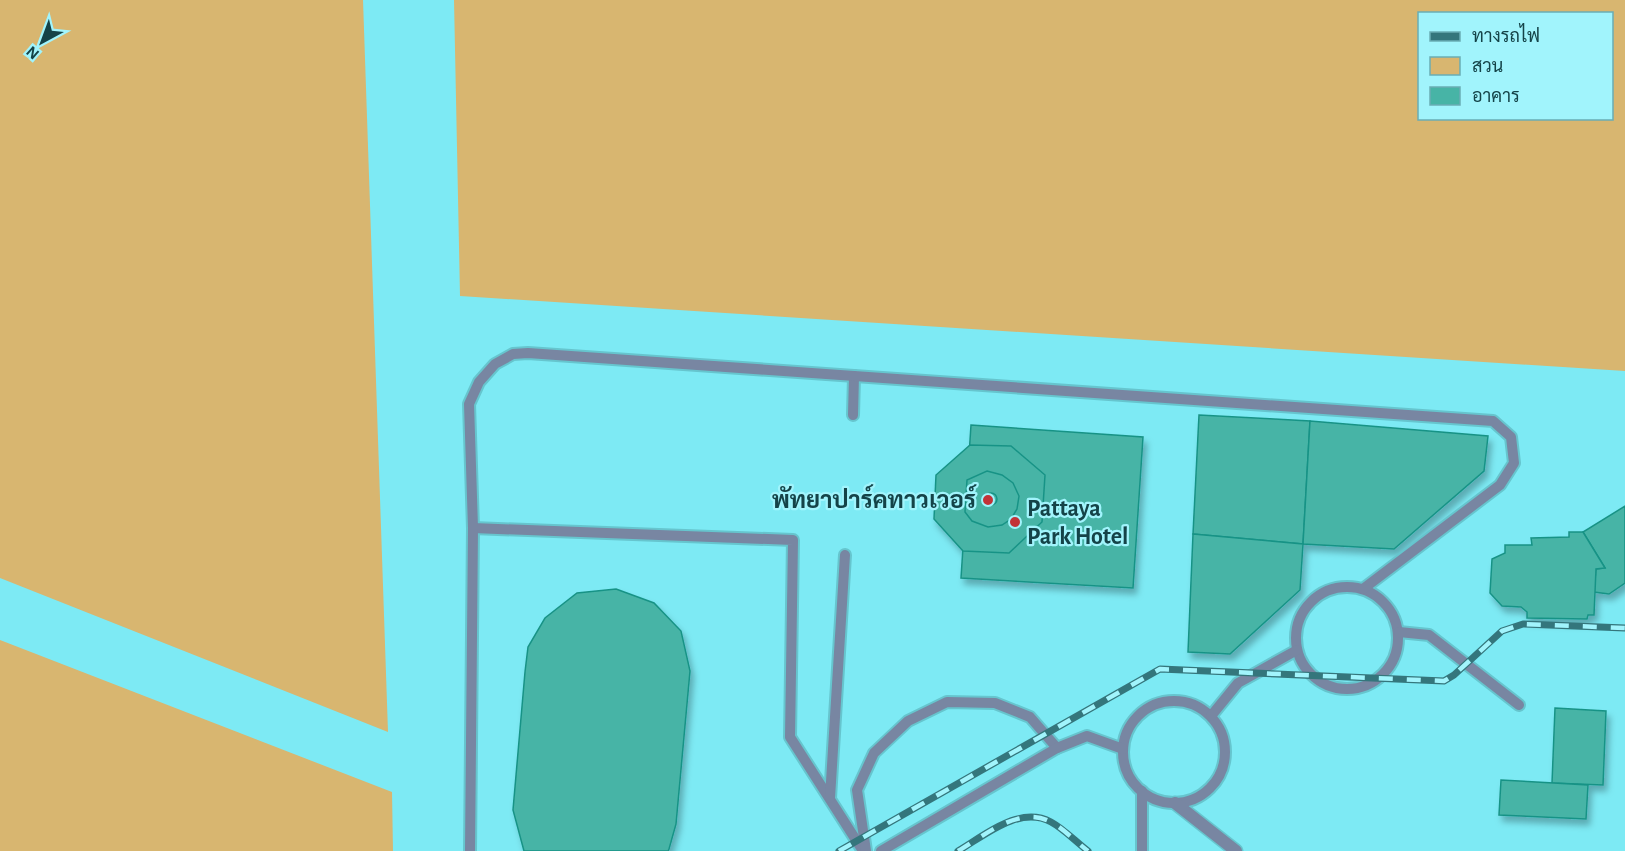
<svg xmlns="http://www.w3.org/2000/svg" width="1625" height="851" font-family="'Alegreya Sans',Sarabun,sans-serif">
<defs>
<filter id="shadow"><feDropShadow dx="3.5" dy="6" stdDeviation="3" flood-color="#0004"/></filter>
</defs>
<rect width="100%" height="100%" fill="#7deaf4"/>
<g fill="#d8b670" fill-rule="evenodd">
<polygon points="0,0 363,0 388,732 0,578"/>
<path d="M454,0H1625V371L460,296ZM1420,14H1612V118H1420Z"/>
<polygon points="0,640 392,792 393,851 0,851"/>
</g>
<g fill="#47b4a6" stroke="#199386" stroke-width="1.5" filter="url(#shadow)">
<polygon points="1199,415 1310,421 1303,544 1193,534"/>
<polygon points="1310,421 1488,436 1484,471 1394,549 1303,544"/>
<polygon points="971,425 1143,437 1133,588 961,578"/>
<polygon points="970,445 1011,446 1045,475 1042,522 1009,553 963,551 934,519 936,475"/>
<polygon points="987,471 1002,475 1013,483 1019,496 1017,509 1011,519 1002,525 988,527 972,521 965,512 967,480"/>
<circle cx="991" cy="499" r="6"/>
<polygon points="1625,506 1625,583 1609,594 1594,592 1596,569 1605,568 1583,532"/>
<polygon points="1569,532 1583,532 1605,568 1596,569 1594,615 1588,615 1587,619 1527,618 1527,612 1521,607 1502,606 1490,593 1492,559 1505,553 1505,545 1532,545 1531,538 1569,537"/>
<polygon points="1193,534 1303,544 1300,590 1230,654 1188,652"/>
<polygon points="616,589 654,603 681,631 690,671 676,824 669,849 668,851 524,851 513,810 525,672 528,647 545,618 577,593"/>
<polygon points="1555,708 1606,711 1603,785 1552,783"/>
<polygon points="1501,780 1588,785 1586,819 1499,815"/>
</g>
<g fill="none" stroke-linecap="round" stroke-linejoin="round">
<g stroke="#66c5ce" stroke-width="14">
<g id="service">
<polyline points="853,415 854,376"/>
<polyline points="473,528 793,540 790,737 863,851"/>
<circle cx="1347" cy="638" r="51"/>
<polyline points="1399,632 1429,635 1519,705"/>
<circle cx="1174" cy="752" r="51"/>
<polyline points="1211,716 1238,683 1297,650"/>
<polyline points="830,798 845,555"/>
<polyline points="470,851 473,528 469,404 479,382 495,364 513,354 528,353 1493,421 1511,437 1514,463 1500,485 1363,589"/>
<polyline points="866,851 857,790 874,753 908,721 947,702 995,703 1030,717 1057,748"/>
<polyline points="881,851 1057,748 1087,736 1123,749"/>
<polyline points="1142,851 1142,791"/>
</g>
</g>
<g stroke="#66c5ce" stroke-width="15">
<polyline id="pedestrian" points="1175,803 1236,851"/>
</g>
<use href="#service" stroke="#7886a2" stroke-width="10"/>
<use href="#pedestrian" stroke="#7886a2" stroke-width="12"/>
<g stroke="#34767c" stroke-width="7">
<g id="rail">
<polyline points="839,851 1160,669 1444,681 1454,675 1502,631 1523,624 1625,628"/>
<path d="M958,851C984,836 1019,805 1051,822C1064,829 1076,842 1088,851"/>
</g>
</g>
<use href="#rail" stroke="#a1f4fc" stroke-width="4.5" stroke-dasharray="14" stroke-linecap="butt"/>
</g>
<g fill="#c23338" stroke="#a1f4fc" stroke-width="2">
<circle cx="988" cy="500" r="6"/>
<circle cx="1015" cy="522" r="6"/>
</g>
<g text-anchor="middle" stroke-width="4.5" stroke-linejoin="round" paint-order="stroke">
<g font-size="24" font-weight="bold" fill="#144348" stroke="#a1f4fc" text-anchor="end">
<text x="976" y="508">พัทยาปาร์คทาวเวอร์</text>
<text x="1027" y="516" text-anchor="start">Pattaya<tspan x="1027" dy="28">Park Hotel</tspan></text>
</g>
</g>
<rect x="1418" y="12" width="195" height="108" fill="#a1f4fc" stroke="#69adb4" stroke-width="1.5"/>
<rect x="1430" y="32" width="30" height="9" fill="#34767c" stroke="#69adb4" stroke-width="1.5"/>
<text x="1472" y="42" font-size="18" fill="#144348">ทางรถไฟ</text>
<rect x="1430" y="57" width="30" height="18" fill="#d8b670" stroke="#69adb4" stroke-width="1.5"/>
<text x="1472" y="72" font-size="18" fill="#144348">สวน</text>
<rect x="1430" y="87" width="30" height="18" fill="#47b4a6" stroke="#69adb4" stroke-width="1.5"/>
<text x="1472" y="102" font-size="18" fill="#144348">อาคาร</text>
<g transform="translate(42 42) rotate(221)" stroke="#a1f4fc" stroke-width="4.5" paint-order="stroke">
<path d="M0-4.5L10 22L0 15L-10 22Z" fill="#144348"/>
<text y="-9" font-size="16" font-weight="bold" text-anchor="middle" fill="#144348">N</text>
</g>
</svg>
